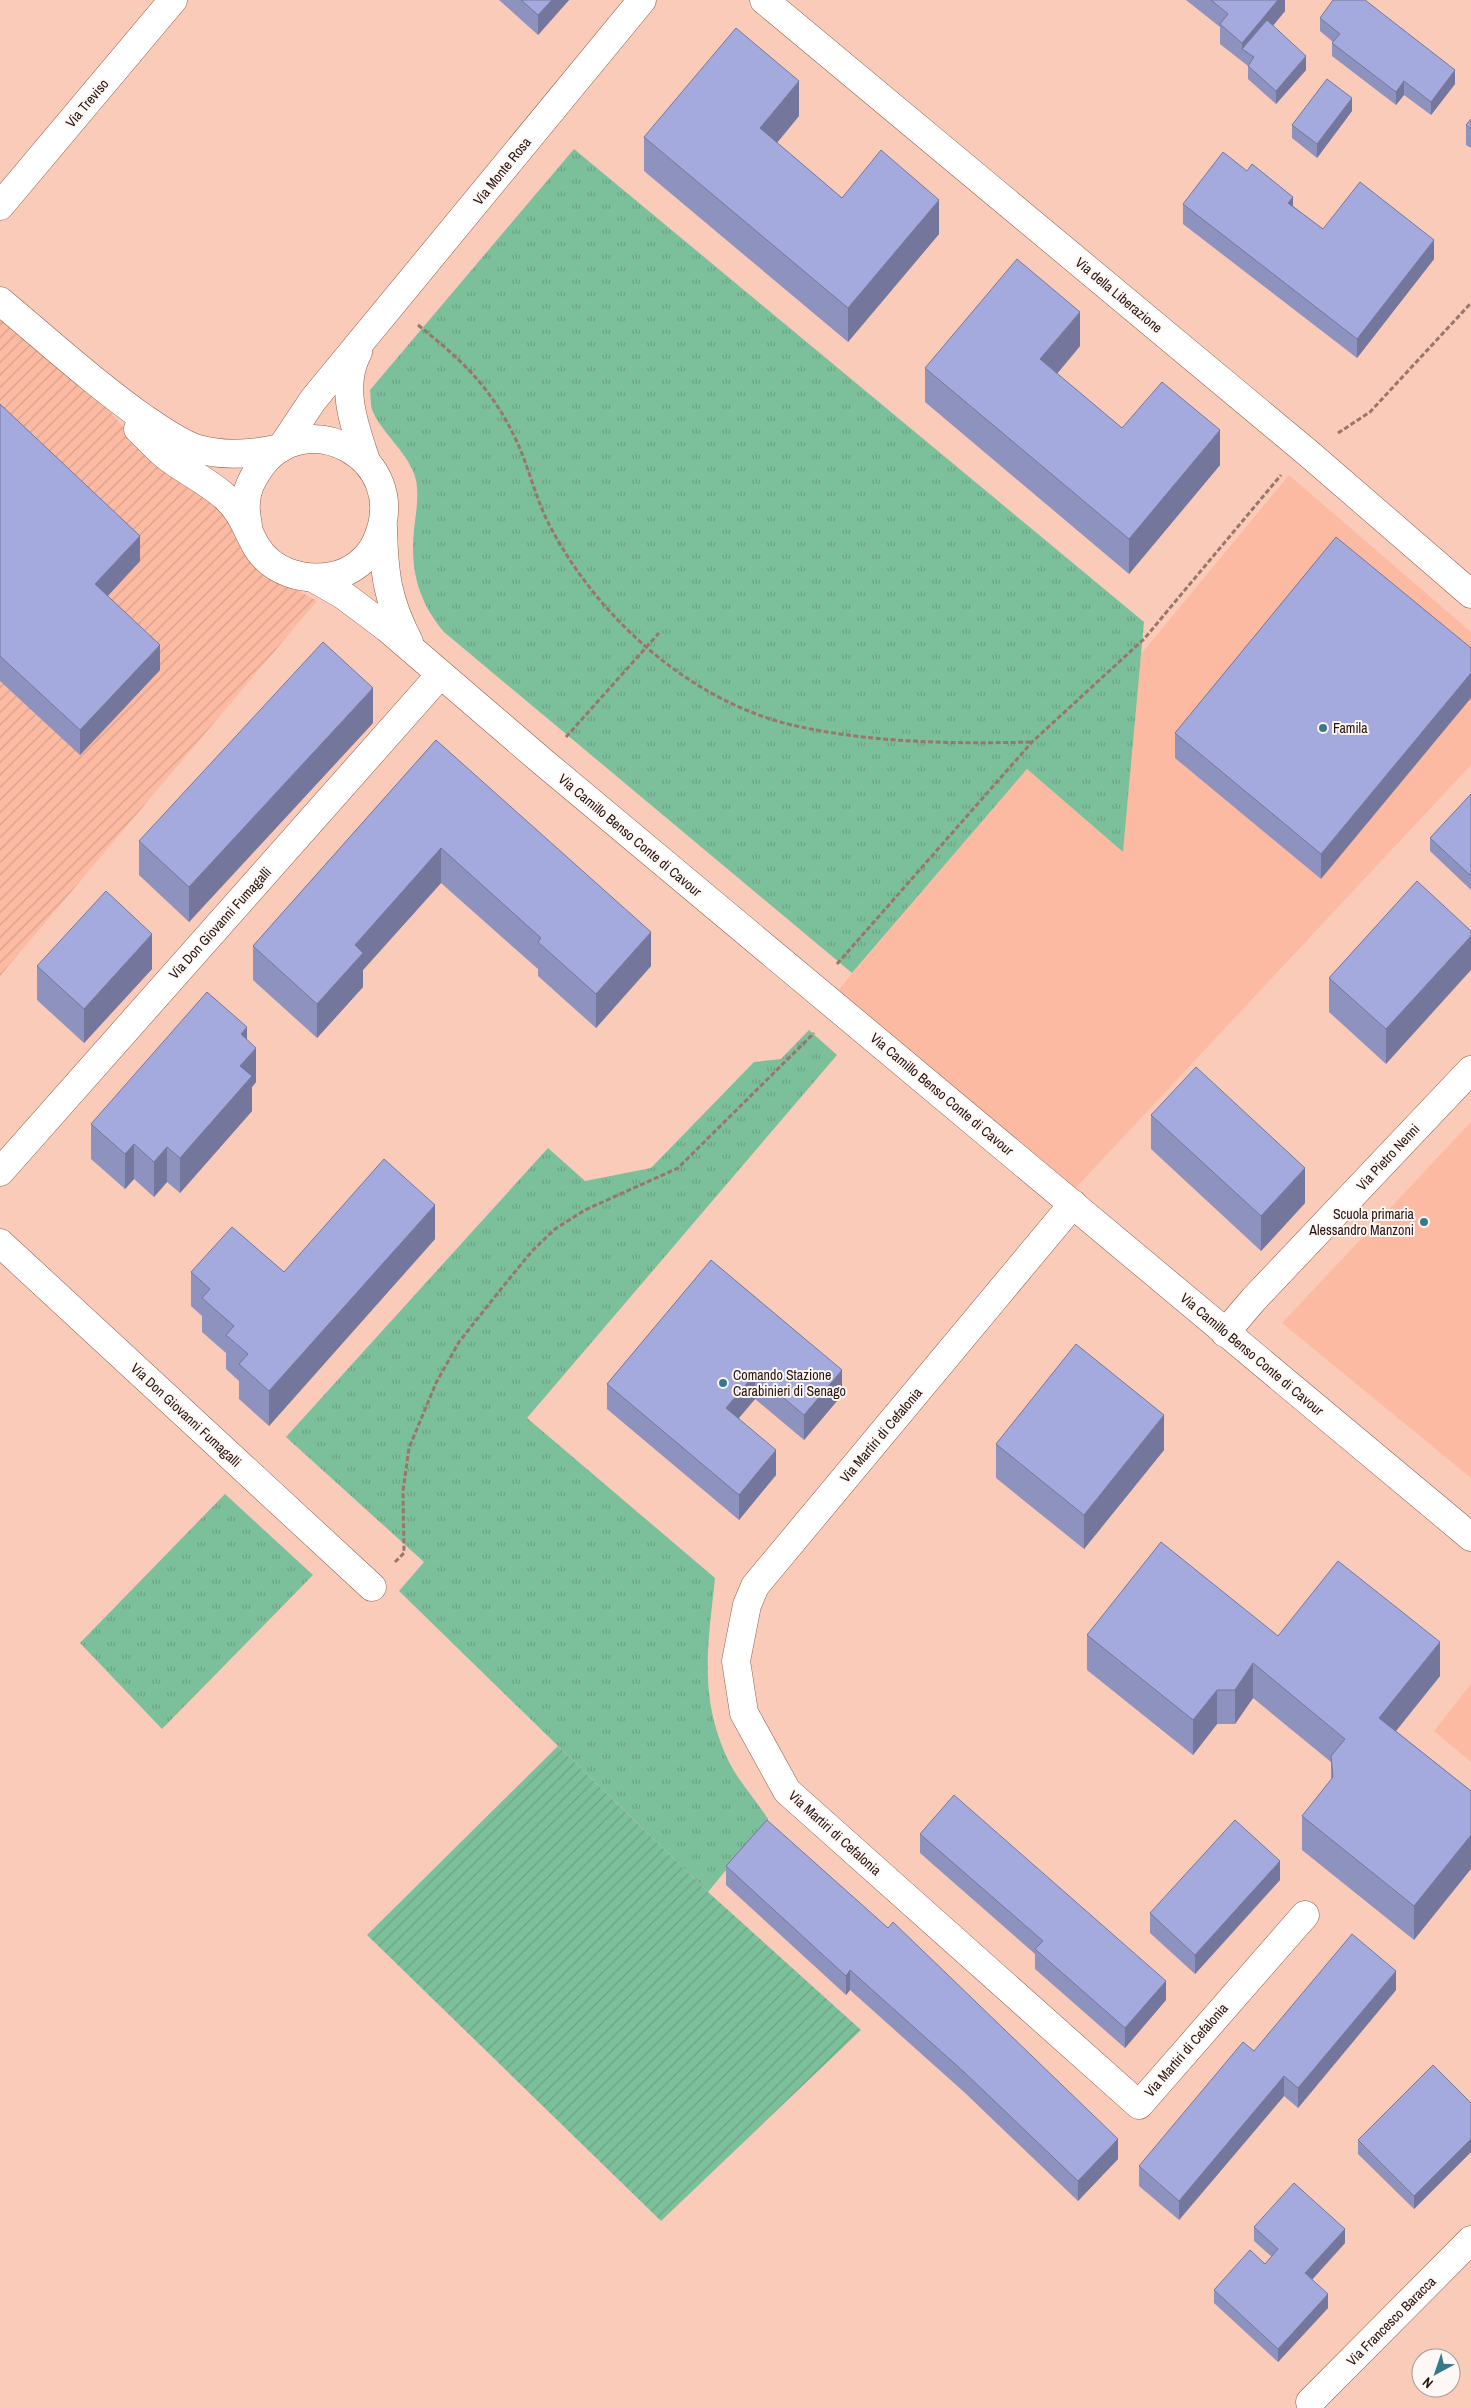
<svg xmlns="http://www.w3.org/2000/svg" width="1471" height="2408" font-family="'Archivo Narrow',sans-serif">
<defs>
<pattern id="industrial-furrows" width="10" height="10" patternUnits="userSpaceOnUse" patternTransform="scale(1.25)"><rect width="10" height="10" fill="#fdbaa3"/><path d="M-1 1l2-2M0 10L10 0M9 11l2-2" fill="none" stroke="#d99f8b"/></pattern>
<pattern id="grass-tufts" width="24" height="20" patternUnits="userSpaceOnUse" patternTransform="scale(1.25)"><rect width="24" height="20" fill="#7cbf9b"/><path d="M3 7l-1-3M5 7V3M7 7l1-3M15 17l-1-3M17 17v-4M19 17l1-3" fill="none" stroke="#6ba384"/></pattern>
<pattern id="garden-furrows" width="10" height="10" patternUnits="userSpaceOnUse" patternTransform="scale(1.25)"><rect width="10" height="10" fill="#7cbf9b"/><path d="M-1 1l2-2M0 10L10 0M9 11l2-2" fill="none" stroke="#6ba384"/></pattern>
</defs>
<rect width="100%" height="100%" fill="#fbcbba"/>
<g fill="#fdbaa3">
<polygon points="1289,475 1471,632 1471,765 1071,1193 835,994 1027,769 1123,852 1141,654"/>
<polygon points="1471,1122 1471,1478 1282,1323"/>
<polygon points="1471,1684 1471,1762 1434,1731"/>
</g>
<polygon fill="url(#industrial-furrows)" points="0,312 108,409 135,441 215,503 260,569 317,601 0,976"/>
<g fill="url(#grass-tufts)">
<path d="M574,149L1144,622L1123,852L1027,769L852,973L444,632C418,601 410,570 414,529C416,513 419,497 416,480C410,454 384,436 373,412C370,406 371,397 370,390Z"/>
<path d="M809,1030L837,1055L527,1418L715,1578C708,1646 698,1697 729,1762C739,1782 756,1800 768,1819L708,1892L399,1591L424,1562L286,1437L548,1148L585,1181L651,1168L754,1062L781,1059Z"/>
<polygon points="225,1494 313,1575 162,1729 80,1643"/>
</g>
<polygon fill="url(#garden-furrows)" points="558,1746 708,1892 861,2030 661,2221 367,1935"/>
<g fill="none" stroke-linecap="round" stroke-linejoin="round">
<g stroke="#915d4b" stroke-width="29">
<g id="minor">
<polyline points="764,0 1308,453 1471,594"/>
<polyline points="0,206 173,0"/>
<path d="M0,301C48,341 94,383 145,419C162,430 179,443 198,449C226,457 254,454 281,448L313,400L642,0"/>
<path d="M358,352C339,387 355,427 366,461"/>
<path d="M138,429C147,437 155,447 165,455C183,470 206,480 224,496C241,510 246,528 256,546C272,573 304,581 332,576C351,573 370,558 377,540C413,457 303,402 259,469C252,479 246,490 246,503C245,510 247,519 248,526"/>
<path d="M383,527C384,573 387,600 409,642"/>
<polyline points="315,579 343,595 387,628 543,762 1471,1537"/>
<polyline points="0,1172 440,675"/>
<polyline points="1073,1204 755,1586 747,1605 736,1661 744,1713 787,1791 1139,2105 1305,1915"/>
<polyline points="0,1243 372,1587"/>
<polyline points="1225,1333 1254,1299 1471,1070"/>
<polyline points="1310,2402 1471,2240"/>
</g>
</g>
<g stroke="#9a766a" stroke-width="3" stroke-dasharray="5 2.5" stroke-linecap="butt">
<path d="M418,325C463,361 492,388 517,442C530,470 536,501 551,528C600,621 696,706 801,727C876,743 955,744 1032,742"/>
<polyline points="1338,433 1370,412 1471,303"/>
<polyline points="566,737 659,633"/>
<polyline points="837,964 1032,742 1144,639 1281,475"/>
<polyline points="395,1562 404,1553 403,1491 409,1448 436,1383 459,1342 497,1294 532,1251 555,1229 585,1210 678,1168 814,1033"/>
</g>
<use href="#minor" stroke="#fff" stroke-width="28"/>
</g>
<g fill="#8e92bf">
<polygon points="499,0 569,0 538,35"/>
<polygon points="1186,0 1285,0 1285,11 1273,26 1306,70 1276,104 1248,79 1248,66 1220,44 1220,27"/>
<polygon points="1320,18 1455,84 1431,115 1404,95 1396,105 1332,56 1332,43 1333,42 1320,31"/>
<polygon points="1352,111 1317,158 1292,138 1292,125"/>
<polygon points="799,116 777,143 842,198 939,234 848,342 644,171 644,137"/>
<polygon points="1471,119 1471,148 1466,145 1466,125"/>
<polygon points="1183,204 1293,206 1323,229 1434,259 1357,358 1183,224"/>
<polygon points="1080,346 1057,374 1122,428 1220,465 1129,574 925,402 925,368"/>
<polygon points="0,404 140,561 107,596 160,670 80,755 0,681"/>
<polygon points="1336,537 1321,879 1175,758 1175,733"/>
<polygon points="373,723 189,922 139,875 139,841"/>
<polygon points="436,740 651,966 596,1028 538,976 538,969 441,883 363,970 363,987 317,1038 253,980 253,946"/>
<polygon points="1471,794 1471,890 1430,851 1430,838"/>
<polygon points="1417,881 1386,1064 1329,1012 1329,978"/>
<polygon points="37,966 152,969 84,1043 37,1000"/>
<polygon points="247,1040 256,1082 252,1087 252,1111 180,1193 167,1182 154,1197 134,1179 125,1189 91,1159 91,1124"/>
<polygon points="1151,1115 1305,1203 1261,1251 1151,1149"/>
<polygon points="435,1239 269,1426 239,1399 239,1381 226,1369 226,1353 202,1332 202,1316 191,1306 191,1272 284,1272"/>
<polygon points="711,1260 842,1395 804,1440 755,1399 739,1418 776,1475 739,1520 607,1409 607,1384"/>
<polygon points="996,1444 1164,1450 1084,1549 996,1478"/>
<polygon points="1087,1635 1278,1636 1440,1676 1396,1731 1471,1791 1414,1940 1302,1850 1302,1816 1331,1780 1331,1762 1253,1698 1235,1724 1217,1724 1193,1755 1087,1670"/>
<polygon points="920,1834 1166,2000 1125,2048 1035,1969 1035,1954 920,1853"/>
<polygon points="726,1866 1118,2159 1078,2201 964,2092 850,1990 846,1995 726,1885"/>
<polygon points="1280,1880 1195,1974 1150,1933 1150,1913"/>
<polygon points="1396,1990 1298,2108 1284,2096 1179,2220 1139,2186 1139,2166 1254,2051"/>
<polygon points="1471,2103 1471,2152 1414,2209 1358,2154 1358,2140"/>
<polygon points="1254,2227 1345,2243 1312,2280 1328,2308 1278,2362 1214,2303 1214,2290 1265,2264 1272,2257 1254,2241"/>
</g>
<g fill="#74779b">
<polygon points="552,0 569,0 538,35 538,15"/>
<polygon points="1278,0 1285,0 1285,11 1249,54 1242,49 1242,43"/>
<polygon points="1306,56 1306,70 1276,104 1276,91"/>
<polygon points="1455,70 1455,84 1431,115 1431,102"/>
<polygon points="799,81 799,116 760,163 760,128"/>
<polygon points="1404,81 1404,95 1396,105 1396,92"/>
<polygon points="1352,98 1352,111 1317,158 1317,144"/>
<polygon points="1293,197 1293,216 1288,203"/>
<polygon points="939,200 939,234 848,342 848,308"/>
<polygon points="1434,240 1434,259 1357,358 1357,339"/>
<polygon points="1080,312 1080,346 1040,394 1040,359"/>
<polygon points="1220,430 1220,465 1129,574 1129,539"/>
<polygon points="140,536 140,561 95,610 95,584"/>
<polygon points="160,645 160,670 80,755 80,730"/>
<polygon points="1471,673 1471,698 1321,879 1321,854"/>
<polygon points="373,688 373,723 189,922 189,887"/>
<polygon points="441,848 441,883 363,970 363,987 317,1038 317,1004 355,945"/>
<polygon points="651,932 651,966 596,1028 596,994"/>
<polygon points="152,934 152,969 84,1043 84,1009"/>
<polygon points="1471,936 1471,970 1386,1064 1386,1029"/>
<polygon points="247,1027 247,1058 256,1048 256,1082 252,1087 252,1111 180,1193 180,1158 241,1034"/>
<polygon points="134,1144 134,1179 125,1189 125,1154"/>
<polygon points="167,1147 167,1182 154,1197 154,1162"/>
<polygon points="1305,1168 1305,1203 1261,1251 1261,1216"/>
<polygon points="435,1205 435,1239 269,1426 269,1391"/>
<polygon points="842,1370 842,1395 804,1440 804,1415"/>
<polygon points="755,1374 755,1399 726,1433 726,1408"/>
<polygon points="1164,1415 1164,1450 1084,1549 1084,1515"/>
<polygon points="776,1450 776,1475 739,1520 739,1495"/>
<polygon points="1440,1642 1440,1676 1379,1752 1379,1718"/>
<polygon points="1253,1663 1253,1698 1235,1724 1235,1690"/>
<polygon points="1217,1690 1217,1724 1193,1755 1193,1720"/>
<polygon points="1471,1835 1471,1869 1414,1940 1414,1906"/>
<polygon points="1280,1861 1280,1880 1195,1974 1195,1955"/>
<polygon points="850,1970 850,1990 846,1995 846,1976"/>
<polygon points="1396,1971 1396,1990 1298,2108 1298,2088"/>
<polygon points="1166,1981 1166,2000 1125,2048 1125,2028"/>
<polygon points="1284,2076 1284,2096 1179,2220 1179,2201"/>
<polygon points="1118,2139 1118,2159 1078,2201 1078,2181"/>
<polygon points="1471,2139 1471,2152 1414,2209 1414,2196"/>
<polygon points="1345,2229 1345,2243 1305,2287 1305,2273"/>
<polygon points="1328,2294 1328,2308 1278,2362 1278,2349"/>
</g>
<g fill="#a5aade" stroke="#74779b">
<polygon points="521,0 552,0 538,15"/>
<polygon points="1211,0 1278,0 1242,43 1220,24 1228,14"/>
<polygon points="1333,0 1365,0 1455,70 1431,102 1404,81 1396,92 1332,43 1340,34 1320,18"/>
<polygon points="1267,20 1306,56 1276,91 1248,66 1254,57 1242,49"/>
<polygon points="736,28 799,81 760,128 842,198 881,150 939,200 848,308 644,137"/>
<polygon points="1327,79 1352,98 1317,144 1292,125"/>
<polygon points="1471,119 1471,129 1466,125"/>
<polygon points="1223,152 1247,171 1252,164 1293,197 1288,203 1323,229 1360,182 1434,240 1357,339 1183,204"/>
<polygon points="1017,259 1080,312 1040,359 1122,428 1162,382 1220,430 1129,539 925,368"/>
<polygon points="0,404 140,536 95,584 160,645 80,730 0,656"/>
<polygon points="1336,537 1471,648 1471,673 1321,854 1175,733"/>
<polygon points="323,642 373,688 189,887 139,841"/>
<polygon points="436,740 651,932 596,994 538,942 541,938 441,848 355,945 363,953 317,1004 253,946"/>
<polygon points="1471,794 1471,876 1430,838"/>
<polygon points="1417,881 1471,931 1471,936 1386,1029 1329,978"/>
<polygon points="106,891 152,934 84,1009 37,966"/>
<polygon points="207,992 247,1027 241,1034 256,1048 240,1066 252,1076 180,1158 167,1147 154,1162 134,1144 125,1154 91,1124"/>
<polygon points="1196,1067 1305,1168 1261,1216 1151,1115"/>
<polygon points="384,1159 435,1205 269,1391 239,1364 248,1354 226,1335 234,1326 202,1298 210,1289 191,1272 232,1227 284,1272"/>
<polygon points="711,1260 842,1370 804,1415 755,1374 726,1408 776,1450 739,1495 607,1384"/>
<polygon points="1076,1344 1164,1415 1084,1515 996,1444"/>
<polygon points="1161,1542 1278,1636 1338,1561 1440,1642 1379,1718 1471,1791 1471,1835 1414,1906 1302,1816 1333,1777 1331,1756 1345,1739 1253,1663 1235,1690 1217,1690 1193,1720 1087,1635"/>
<polygon points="954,1795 1166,1981 1125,2028 1035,1949 1043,1941 920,1834"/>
<polygon points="767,1820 888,1928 893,1922 1118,2139 1078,2181 964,2072 850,1970 846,1976 726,1866"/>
<polygon points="1235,1820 1280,1861 1195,1955 1150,1913"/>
<polygon points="1352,1934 1396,1971 1298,2088 1284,2076 1179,2201 1139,2166 1243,2042 1254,2051"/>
<polygon points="1433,2065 1471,2103 1471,2139 1414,2196 1358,2140"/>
<polygon points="1294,2183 1345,2229 1305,2273 1328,2294 1278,2349 1214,2290 1250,2250 1265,2264 1278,2249 1254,2227"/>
</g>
<g fill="#39798c" stroke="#fdf7f5" stroke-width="2">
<circle cx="1323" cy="728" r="5"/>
<circle cx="1424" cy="1222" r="5"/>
<circle cx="723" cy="1383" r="5"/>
</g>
<g text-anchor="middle" stroke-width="4" stroke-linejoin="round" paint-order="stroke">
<g font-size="14" fill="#28130c" stroke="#fdf7f5">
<text transform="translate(87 103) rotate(-50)" y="5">Via Treviso</text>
<text transform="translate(502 171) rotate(-51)" y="5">Via Monte Rosa</text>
<text transform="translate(1119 295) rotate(40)" y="5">Via della Liberazione</text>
<text transform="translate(630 835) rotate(40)" y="5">Via Camillo Benso Conte di Cavour</text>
<text transform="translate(220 923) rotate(-48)" y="5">Via Don Giovanni Fumagalli</text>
<text transform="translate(942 1094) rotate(40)" y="5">Via Camillo Benso Conte di Cavour</text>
<text transform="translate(1388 1157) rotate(-47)" y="5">Via Pietro Nenni</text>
<text transform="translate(1252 1354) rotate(40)" y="5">Via Camillo Benso Conte di Cavour</text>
<text transform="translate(186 1415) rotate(43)" y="5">Via Don Giovanni Fumagalli</text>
<text transform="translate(881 1435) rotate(-50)" y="5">Via Martiri di Cefalonia</text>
<text transform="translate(835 1833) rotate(42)" y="5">Via Martiri di Cefalonia</text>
<text transform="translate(1186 2050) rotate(-49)" y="5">Via Martiri di Cefalonia</text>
<text transform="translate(1391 2321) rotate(-45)" y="5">Via Francesco Baracca</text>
</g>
<g font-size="14" fill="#28130c" stroke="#fdf7f5" text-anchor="start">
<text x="1333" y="733">Famila</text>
<text x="1414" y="1219" text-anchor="end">Scuola primaria<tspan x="1414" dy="16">Alessandro Manzoni</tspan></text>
<text x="733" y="1380">Comando Stazione<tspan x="733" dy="16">Carabinieri di Senago</tspan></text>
</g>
</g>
<g transform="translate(1436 2373) rotate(220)"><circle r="24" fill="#fdf7f5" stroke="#a89c98"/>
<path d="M0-4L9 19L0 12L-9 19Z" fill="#39798c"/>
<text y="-8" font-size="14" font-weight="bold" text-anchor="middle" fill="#28130c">N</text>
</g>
</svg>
